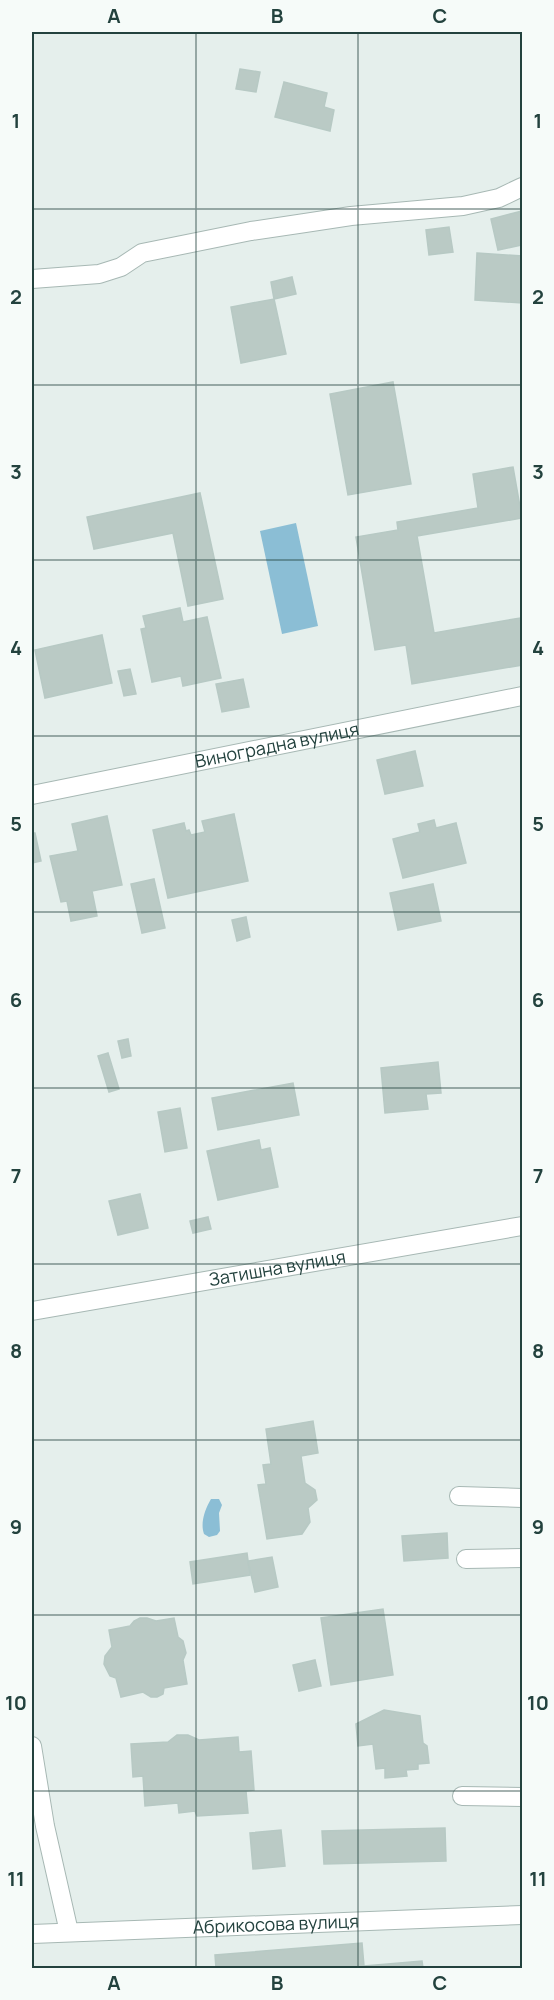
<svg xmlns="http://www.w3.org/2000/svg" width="554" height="2000" font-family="Manrope,sans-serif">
<rect width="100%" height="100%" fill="#e5efec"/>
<g fill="#8bbed5">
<polygon points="296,523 318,626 282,634 260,531"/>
<path d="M211,1499H219L222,1505L219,1513L220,1531L217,1535L209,1537L204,1534C200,1523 205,1509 211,1499Z"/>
</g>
<g fill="#bacac5" stroke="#b7c9c4" stroke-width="1.5">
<polygon points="240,69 260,72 256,92 236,89"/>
<polygon points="284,82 327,93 324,107 334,110 330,131 275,117"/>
<polygon points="522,211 522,245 498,250 491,219"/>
<polygon points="449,227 453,252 429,255 426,230"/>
<polygon points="477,253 522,256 522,303 475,300"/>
<polygon points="292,277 296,294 274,299 271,282"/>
<polygon points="274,299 286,354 241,363 231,307"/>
<polygon points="393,382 411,484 348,495 330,394"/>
<polygon points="513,467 522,518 417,536 434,633 520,618 522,632 522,665 412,684 406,645 375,650 356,537 398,530 397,522 478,508 473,474"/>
<polygon points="200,493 223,599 188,606 173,533 94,549 87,517"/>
<polygon points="180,608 183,622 207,617 221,678 183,686 181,676 152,682 141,629 146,628 143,616"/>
<polygon points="102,635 112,683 45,698 35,650"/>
<polygon points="130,669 136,694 124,696 118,671"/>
<polygon points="243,679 249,707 222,712 216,684"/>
<polygon points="415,751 423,786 385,794 377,760"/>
<polygon points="234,814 248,881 168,898 153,830 184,823 186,831 189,830 191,835 205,832 202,821"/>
<polygon points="107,816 122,885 92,891 97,916 71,921 67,901 61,902 50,856 78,851 72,824"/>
<polygon points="434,820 436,828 456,823 466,863 403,878 393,839 420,832 418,824"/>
<polygon points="32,833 35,833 41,861 32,863"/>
<polygon points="154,879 165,928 142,933 131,884"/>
<polygon points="433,884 441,921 398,930 390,893"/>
<polygon points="246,917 250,937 237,941 232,920"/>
<polygon points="128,1039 131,1056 122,1058 118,1041"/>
<polygon points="108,1053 119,1089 109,1092 98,1056"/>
<polygon points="438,1062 441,1093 426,1094 428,1109 385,1113 381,1068"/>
<polygon points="293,1083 299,1115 218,1130 212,1098"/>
<polygon points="180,1108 187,1148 165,1152 158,1112"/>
<polygon points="259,1140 261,1150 270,1148 278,1187 218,1200 207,1151"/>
<polygon points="140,1194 148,1228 118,1235 109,1201"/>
<polygon points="208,1217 211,1229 193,1233 190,1221"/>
<polygon points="313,1421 318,1453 301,1456 305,1483 315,1490 317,1500 308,1508 310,1522 302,1534 267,1539 258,1485 266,1484 263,1465 271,1464 266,1429"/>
<polygon points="447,1533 448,1558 404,1561 402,1536"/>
<polygon points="247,1553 250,1575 193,1584 190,1562"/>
<polygon points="272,1557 278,1587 255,1592 248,1561"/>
<polygon points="383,1609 393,1675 331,1685 321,1618"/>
<polygon points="140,1618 147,1618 156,1621 174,1618 178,1637 183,1641 186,1653 183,1660 187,1684 164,1688 163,1694 157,1697 151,1697 143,1692 121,1697 116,1678 110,1676 104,1664 105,1656 112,1647 109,1630 130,1626 134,1621"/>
<polygon points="315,1660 321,1686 299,1691 293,1665"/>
<polygon points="384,1710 420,1716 423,1743 427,1746 429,1763 418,1764 418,1769 406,1770 407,1776 385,1778 385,1768 376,1769 373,1744 358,1746 356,1724"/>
<polygon points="177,1735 188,1735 199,1740 238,1737 239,1752 251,1751 254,1790 246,1791 248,1813 197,1816 195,1811 179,1813 178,1803 145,1806 143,1776 133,1777 131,1744 168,1742"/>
<polygon points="445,1828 446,1861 324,1864 322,1831"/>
<polygon points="281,1830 285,1866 253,1869 250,1833"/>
<polygon points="362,1943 364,1966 422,1961 423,1968 216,1968 215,1955"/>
</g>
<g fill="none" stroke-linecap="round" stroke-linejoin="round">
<g stroke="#a7b8b4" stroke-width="20">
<g id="minor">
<polyline points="32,279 99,274 121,267 142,253 251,231 305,223 351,216 463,206 499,198 522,187"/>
<path id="s1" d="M32,795L522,696"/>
<path id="s2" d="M32,1311L522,1226"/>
<polyline points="459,1496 522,1498"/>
<polyline points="466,1559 522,1558"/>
<polyline points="32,1746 45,1826 69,1932"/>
<polyline points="462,1796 522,1797"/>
<path id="s3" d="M32,1934L522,1915"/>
</g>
</g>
<use href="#minor" stroke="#fff" stroke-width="18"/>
</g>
<path fill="none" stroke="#23423e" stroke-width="1.5" stroke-opacity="0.55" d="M196,32V1968M358,32V1968M32,209H522M32,385H522M32,560H522M32,736H522M32,912H522M32,1088H522M32,1264H522M32,1440H522M32,1615H522M32,1791H522"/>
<g text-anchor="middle" stroke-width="4.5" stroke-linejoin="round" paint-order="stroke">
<g font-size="18" fill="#23423e" stroke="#f6fbf9">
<text dy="6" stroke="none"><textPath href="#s1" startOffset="250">Виноградна вулиця</textPath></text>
<text dy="6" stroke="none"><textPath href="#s2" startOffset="249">Затишна вулиця</textPath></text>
<text dy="6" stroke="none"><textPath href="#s3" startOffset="244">Абрикосова вулиця</textPath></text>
</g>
</g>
<rect width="554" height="2000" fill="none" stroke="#f6fbf9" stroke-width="66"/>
<rect x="33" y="33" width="488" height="1934" fill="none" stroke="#23423e" stroke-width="2"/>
<g font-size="20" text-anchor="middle" font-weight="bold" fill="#23423e">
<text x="114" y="23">A</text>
<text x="277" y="23">B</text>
<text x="440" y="23">C</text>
<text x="16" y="128">1</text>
<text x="538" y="128">1</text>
<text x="16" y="304">2</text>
<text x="538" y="304">2</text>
<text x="16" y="479">3</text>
<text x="538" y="479">3</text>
<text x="16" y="655">4</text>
<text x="538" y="655">4</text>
<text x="16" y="831">5</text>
<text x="538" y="831">5</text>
<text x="16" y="1007">6</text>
<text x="538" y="1007">6</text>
<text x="16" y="1183">7</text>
<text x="538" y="1183">7</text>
<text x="16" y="1358">8</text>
<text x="538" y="1358">8</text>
<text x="16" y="1534">9</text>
<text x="538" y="1534">9</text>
<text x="16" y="1710">10</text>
<text x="538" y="1710">10</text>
<text x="16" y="1886">11</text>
<text x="538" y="1886">11</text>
<text x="114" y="1990">A</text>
<text x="277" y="1990">B</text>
<text x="440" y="1990">C</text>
</g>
</svg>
